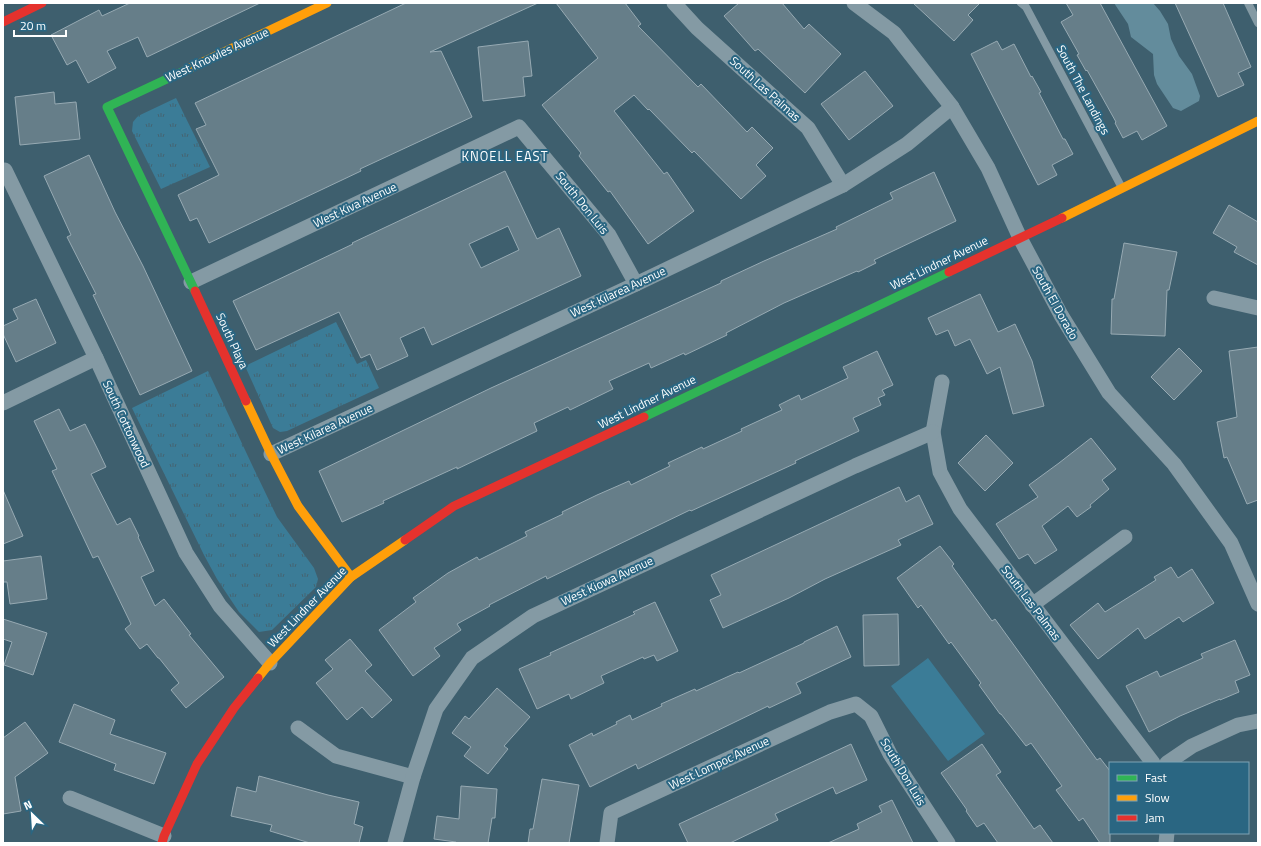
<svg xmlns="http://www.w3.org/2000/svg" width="1261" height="846" font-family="'Titillium Web',sans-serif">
<defs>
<pattern id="grass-tufts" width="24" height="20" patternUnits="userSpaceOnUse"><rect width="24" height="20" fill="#3b7c97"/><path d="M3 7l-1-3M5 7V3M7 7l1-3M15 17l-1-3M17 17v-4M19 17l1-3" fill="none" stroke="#446472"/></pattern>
</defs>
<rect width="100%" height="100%" fill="#3e5f6e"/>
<g fill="url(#grass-tufts)">
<polygon points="176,98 210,167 161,189 132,131 133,122 138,116"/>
<polygon points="336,322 357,364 366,360 379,388 287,431 280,432 273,428 245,366"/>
<polygon points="208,371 253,467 277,517 314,568 318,579 316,587 272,630 259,632 239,612 217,579 204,555 132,408"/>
</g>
<polygon fill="#3b7c97" points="928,658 985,734 948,761 891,686"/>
<polygon fill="#638c9c" points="1114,3 1153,3 1160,11 1168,24 1171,39 1179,56 1192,74 1200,96 1199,101 1181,111 1173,108 1157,84 1154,75 1153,54 1131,37 1128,24"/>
<g fill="#667e89" stroke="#97aab3" fill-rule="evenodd">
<polygon points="130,3 260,3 147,57 138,37 107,51 116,68 88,83 76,60 67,65 51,35 99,10 102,16"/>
<polygon points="406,3 538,3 430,52 441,51 472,117 360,169 361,171 209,243 197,218 190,221 178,195 219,175 196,129 206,125 195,103"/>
<polygon points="556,3 625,3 641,24 638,26 698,87 701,84 747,132 752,127 773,148 756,165 766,176 741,199 694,151 692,153 649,109 648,110 634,95 614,111 664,174 667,172 694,211 648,244 610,191 608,192 579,156 581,153 542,105 598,58"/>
<polygon points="739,3 782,3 804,29 809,24 841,54 805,93 758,49 755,51 724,16"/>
<polygon points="913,3 980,3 968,15 973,20 954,41"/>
<polygon points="1066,3 1100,3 1167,126 1142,140 1137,131 1123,138 1115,123 1116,122 1087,70 1086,71 1077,55 1079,54 1061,22 1073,15"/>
<polygon points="1175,3 1223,3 1251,67 1238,73 1244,85 1218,97"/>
<polygon points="528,41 532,76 523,77 525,96 483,101 478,47"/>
<polygon points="997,41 1002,50 1014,44 1031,77 1032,76 1041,92 1039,93 1063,139 1065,139 1073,154 1052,165 1057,175 1038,185 971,54"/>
<polygon points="865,71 893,106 849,140 821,104"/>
<polygon points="54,92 55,104 76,102 80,139 20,145 15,97"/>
<polygon points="89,155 115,212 143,266 192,371 140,395 93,295 96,294 67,237 71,235 44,176"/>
<path d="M505,171L537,239L559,228L581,276L432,345L424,327L400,338L408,356L377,370L370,354L361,358L339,312L256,350L233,301L353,244L352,243ZM508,226L519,250L481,268L469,244Z"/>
<polygon points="934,172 956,221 874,260 876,263 858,272 857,271 784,303 726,333 727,335 685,355 684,353 651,368 649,363 609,381 613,389 570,410 568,407 534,423 537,431 457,469 457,467 383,501 384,503 342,522 319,471 491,388 721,283 721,281 764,261 837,229 836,227 893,199 890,193"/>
<polygon points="1229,205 1258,222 1258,265 1234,252 1237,247 1213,233"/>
<polygon points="1124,243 1177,252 1169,290 1167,290 1165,336 1111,334 1112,299 1114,299"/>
<polygon points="980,294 998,332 1015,324 1032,361 1044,406 1013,414 1000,367 987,374 970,339 955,346 948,330 936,335 928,318"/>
<polygon points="36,299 56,343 16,362 3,334 3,326 18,319 13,309"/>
<polygon points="1258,347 1258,500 1247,504 1227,457 1224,458 1217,422 1237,417 1229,351"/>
<polygon points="1179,348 1202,371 1174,400 1151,377"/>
<polygon points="877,351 893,385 882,390 885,395 878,398 881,405 853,418 859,431 795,461 796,463 691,511 690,510 547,579 546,576 489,605 490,606 457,624 461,630 434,648 440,656 413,676 379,630 416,602 413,598 448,573 477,557 479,560 527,536 525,532 563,514 562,512 597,495 629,481 631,485 670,466 668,463 702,447 703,449 742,431 741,429 782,410 779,405 799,395 801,400 848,378 843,367"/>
<polygon points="59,409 70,431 85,424 98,450 106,467 91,474 117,525 130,518 139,536 138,537 154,571 141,577 155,606 164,599 191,634 189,635 224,677 186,708 171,690 179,683 159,658 158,658 147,644 140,649 125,629 131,624 98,556 93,558 52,471 57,469 34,421"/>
<polygon points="986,435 1013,463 985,491 958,463"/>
<polygon points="1091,438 1116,469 1102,480 1109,489 1090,505 1091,507 1077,517 1068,506 1042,526 1057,550 1035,564 1028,554 1019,559 996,524 1038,497 1029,485 1059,463"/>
<polygon points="899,487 906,502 919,495 933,524 898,540 901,545 825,579 789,598 723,628 710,600 721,595 711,575"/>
<polygon points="3,490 23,536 3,544"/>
<polygon points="940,546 954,564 952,566 992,621 995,619 1097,760 1100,758 1110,771 1110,843 1100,843 1083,818 1079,821 1056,790 1062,786 1031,743 1026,746 1001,714 1000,714 979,685 981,683 951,642 949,644 921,605 918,608 897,578"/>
<polygon points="41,556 47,599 10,604 7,582 3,582 3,561"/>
<polygon points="1171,567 1178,578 1192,569 1214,603 1183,622 1179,617 1145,639 1138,628 1098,659 1070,625 1098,603 1105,612 1156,580 1154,577"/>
<polygon points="655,602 678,651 657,661 654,655 644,659 643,657 601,676 604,683 571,699 569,694 537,709 519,669 551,655 550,653 635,614 633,612"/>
<polygon points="898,614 899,665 864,666 863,615"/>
<polygon points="3,619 47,633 33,675 4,665 12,642 3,639"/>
<polygon points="837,626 851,657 796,683 801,693 769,708 768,706 638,769 636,764 590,787 569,745 592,733 593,736 617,724 616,722 630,715 632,720 662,706 661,704 695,689 696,691 738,672 739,673 804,643 804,642"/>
<polygon points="350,639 372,665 365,671 392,700 372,718 362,707 347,720 316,683 333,669 325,660"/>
<polygon points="1235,640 1250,675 1235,681 1239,692 1220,700 1220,699 1180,716 1149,732 1126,686 1157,671 1160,677 1203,658 1201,654"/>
<polygon points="497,688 530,717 504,746 508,749 488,774 464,756 471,747 452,733 465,716 469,719"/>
<polygon points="74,704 115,720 110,734 166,753 154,784 114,770 116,764 59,742"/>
<polygon points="25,722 48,753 15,777 21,811 3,814 3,738"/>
<polygon points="851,744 867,780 836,794 833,787 775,814 778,820 730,843 688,843 679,824"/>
<polygon points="982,744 1001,772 996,775 1034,829 1040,825 1053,843 998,843 984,823 977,827 966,811 967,810 941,773"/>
<polygon points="259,776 328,795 359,802 354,824 363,827 359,843 310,843 270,831 272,825 231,816 237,787 256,792"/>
<polygon points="542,779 579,785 569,843 528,843 530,829 533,829"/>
<polygon points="461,786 497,789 495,818 492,818 488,843 455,843 456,842 434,839 437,816 459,819"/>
<polygon points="892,800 913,843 828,843 859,829 857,824 882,812 879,806"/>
</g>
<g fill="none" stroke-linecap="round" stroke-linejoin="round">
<g stroke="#849aa4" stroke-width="8">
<polyline points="1021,3 1026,7 1122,188"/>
<polyline points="1248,3 1258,23"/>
</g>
<g stroke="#849aa4" stroke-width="15">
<polyline points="674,3 697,28 808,128 843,185"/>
<polyline points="854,3 894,33 952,107 988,168 1020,238 1061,315 1109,393 1174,464 1231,543 1258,604"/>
<polyline points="3,171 5,170 96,358 186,553 220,606 270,663"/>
<polyline points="191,282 519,127 609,235 636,284"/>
<polyline points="1214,298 1258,308"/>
<polyline points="942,382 933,432 940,472 960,509 1153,763"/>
<polyline points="3,403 96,358"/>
<polyline points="271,454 636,284 843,185 907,144 952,107"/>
<polyline points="1032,605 1125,537"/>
<polyline points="298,728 336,756 413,777"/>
<polyline points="1167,763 1192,746 1238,725 1258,721"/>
<polyline points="70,798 164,836"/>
<polyline points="395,843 413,777 436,709 472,658 533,616 855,466 933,432"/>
<polyline points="607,843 611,813 830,712 856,704 871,716 890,754 948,843"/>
<polyline points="1166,843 1167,833"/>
</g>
<g stroke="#30b455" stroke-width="9">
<polyline points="184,71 107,107 195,291"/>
<polyline points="644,417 949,272"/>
</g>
<g stroke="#ff9f0a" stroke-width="9">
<polyline points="184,71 327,3"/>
<polyline points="1062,218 1258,121"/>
<polyline points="246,401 271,454 298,506 351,577"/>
<polyline points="258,678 270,663 351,577 405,540"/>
</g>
<g stroke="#e5322d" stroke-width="9">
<polyline points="3,22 42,3"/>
<polyline points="949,272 1062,218"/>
<polyline points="195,291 246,401"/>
<polyline points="405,540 454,506 644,417"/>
<polyline points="162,843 164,836 197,764 234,708 258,678"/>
</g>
</g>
<g text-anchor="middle" stroke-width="4" stroke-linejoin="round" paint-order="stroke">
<g font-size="12" fill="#fff" stroke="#2a6682">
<text transform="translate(217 55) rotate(-25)" y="4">West Knowles Avenue</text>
<text transform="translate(765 89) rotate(42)" y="4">South Las Palmas</text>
<text transform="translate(1083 90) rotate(62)" y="4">South The Landings</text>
<text transform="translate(582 203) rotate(51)" y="4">South Don Luis</text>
<text transform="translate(355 205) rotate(-25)" y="4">West Kiva Avenue</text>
<text transform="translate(939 263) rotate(-26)" y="4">West Lindner Avenue</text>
<text transform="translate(618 292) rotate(-25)" y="4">West Kilarea Avenue</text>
<text transform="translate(1055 303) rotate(61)" y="4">South El Dorado</text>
<text transform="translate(232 341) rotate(65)" y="4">South Playa</text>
<text transform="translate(647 402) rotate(-26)" y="4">West Lindner Avenue</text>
<text transform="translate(126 424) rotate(65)" y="4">South Cottonwood</text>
<text transform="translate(325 429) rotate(-25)" y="4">West Kilarea Avenue</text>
<text transform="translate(607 581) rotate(-25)" y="4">West Kiowa Avenue</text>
<text transform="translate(1031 603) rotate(53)" y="4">South Las Palmas</text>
<text transform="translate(307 607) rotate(-46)" y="4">West Lindner Avenue</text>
<text transform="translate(719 763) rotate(-25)" y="4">West Lompoc Avenue</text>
<text transform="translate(903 772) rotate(59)" y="4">South Don Luis</text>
</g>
<g font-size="13" letter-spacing="1" fill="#fff" stroke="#2a6682">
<text x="505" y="161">KNOELL EAST</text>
</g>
</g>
<rect width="1261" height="846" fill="none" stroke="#ffffff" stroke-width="8"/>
<rect x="1109" y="762" width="140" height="72" fill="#2a6682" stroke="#7fa3b4"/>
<rect x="1117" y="775" width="20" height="6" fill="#30b455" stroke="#7fa3b4"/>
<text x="1145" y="782" font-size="12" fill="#ffffff">Fast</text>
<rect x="1117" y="795" width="20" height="6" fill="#ff9f0a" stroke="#7fa3b4"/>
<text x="1145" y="802" font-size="12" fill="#ffffff">Slow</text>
<rect x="1117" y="815" width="20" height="6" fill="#e5322d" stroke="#7fa3b4"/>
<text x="1145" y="822" font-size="12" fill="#ffffff">Jam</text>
<g transform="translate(32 814) rotate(335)" stroke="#2a6682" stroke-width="3" paint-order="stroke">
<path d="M0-3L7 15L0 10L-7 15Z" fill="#ffffff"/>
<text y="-6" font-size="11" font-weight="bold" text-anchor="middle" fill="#ffffff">N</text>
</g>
<path d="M14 30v6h52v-6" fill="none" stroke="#ffffff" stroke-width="2"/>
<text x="20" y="30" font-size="12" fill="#ffffff" stroke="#2a6682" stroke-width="3" paint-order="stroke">20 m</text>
</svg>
